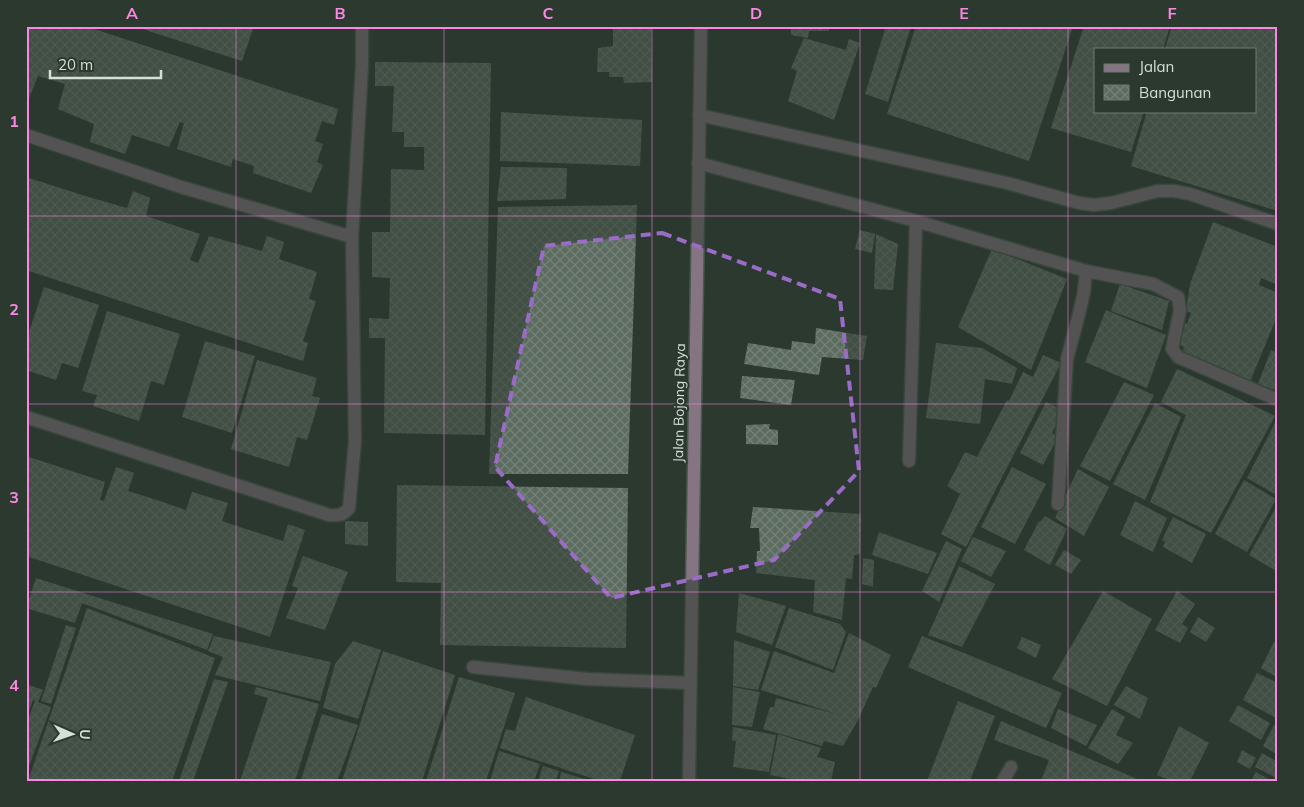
<svg xmlns="http://www.w3.org/2000/svg" width="1304" height="807" font-family="Mulish,sans-serif">
<defs>
<pattern id="building-cross-hatch" width="8" height="8" patternUnits="userSpaceOnUse" patternTransform="scale(1.25)"><rect width="8" height="8" fill="#5d6c61"/><path d="M0 0l8 8M0 8l8-8" fill="none" stroke="#748177"/></pattern>
</defs>
<rect width="100%" height="100%" fill="#2b392f"/>
<g fill="url(#building-cross-hatch)">
<polygon points="26,26 85,26 338,109 334,125 322,121 315,141 323,144 317,162 323,165 311,193 253,173 254,166 233,159 231,167 177,149 184,123 180,122 169,147 132,135 125,154 90,142 94,124 58,109 65,84 38,76 26,106"/>
<polygon points="133,26 254,26 242,61"/>
<polygon points="616,26 626,26 626,28 651,29 652,82 624,83 623,77 609,77 609,72 597,72 598,48 613,46 613,27"/>
<polygon points="791,26 829,26 829,31 809,31 808,38 791,35"/>
<polygon points="886,26 911,26 888,102 865,94"/>
<polygon points="916,26 1073,26 1029,161 887,114"/>
<polygon points="1084,26 1170,26 1163,49 1095,49 1095,111 1144,111 1131,152 1051,128"/>
<polygon points="1172,26 1278,26 1278,211 1131,166 1147,111 1255,111 1255,49 1165,49"/>
<polygon points="804,38 846,50 849,39 860,43 834,120 788,101 797,71 791,68"/>
<polygon points="375,62 491,63 485,435 384,433 385,338 369,338 369,318 389,319 390,278 372,277 372,232 390,232 391,169 424,170 424,147 404,147 404,132 392,132 394,86 375,86"/>
<polygon points="501,112 642,120 640,166 500,161"/>
<polygon points="501,167 567,168 566,199 497,201"/>
<polygon points="26,173 29,174 29,178 85,196 127,208 133,191 150,198 146,216 200,234 190,260 198,263 209,236 262,251 267,236 284,242 279,259 317,272 309,299 316,301 303,341 308,343 303,361 26,270"/>
<polygon points="637,205 628,474 489,474 498,207"/>
<polygon points="1213,222 1278,247 1278,285 1261,278 1259,285 1278,293 1278,314 1250,382 1182,354 1184,347 1180,345 1185,323 1187,324 1191,313 1186,311 1190,284"/>
<polygon points="860,230 875,234 872,253 855,249"/>
<polygon points="876,234 898,244 893,290 874,289"/>
<polygon points="992,249 1067,279 1031,370 958,327"/>
<polygon points="1120,284 1169,301 1162,330 1111,311"/>
<polygon points="44,287 99,305 78,368 62,363 56,380 26,370 26,341"/>
<polygon points="1106,310 1166,335 1147,388 1085,362"/>
<polygon points="107,311 180,334 164,385 151,381 139,421 93,406 97,395 82,391"/>
<polygon points="816,328 867,336 863,360 822,357 819,375 744,364 748,343 791,350 792,341 815,344"/>
<polygon points="205,341 255,356 232,433 182,417"/>
<polygon points="936,343 982,348 1017,368 1012,384 985,379 980,424 926,418"/>
<polygon points="1271,350 1278,353 1278,391 1258,384"/>
<polygon points="1043,355 1061,363 966,547 941,534 960,494 947,486 965,452 977,457 1007,400 1009,401 1023,372 1033,377"/>
<polygon points="257,360 317,378 312,396 320,398 307,440 297,437 289,467 231,449"/>
<polygon points="1177,369 1275,416 1211,533 1150,502 1186,415 1161,402"/>
<polygon points="742,376 795,380 791,405 740,398"/>
<polygon points="1124,382 1154,395 1110,481 1080,466"/>
<polygon points="1046,402 1063,410 1052,433 1058,437 1043,465 1020,453"/>
<polygon points="1155,403 1181,417 1145,500 1113,484"/>
<polygon points="1278,417 1278,496 1247,478"/>
<polygon points="770,424 769,429 778,430 778,445 746,444 746,425"/>
<polygon points="26,456 105,482 100,500 104,501 116,467 134,473 128,491 157,500 186,510 192,492 228,503 222,521 283,541 288,524 305,530 270,637 26,556"/>
<polygon points="1012,467 1046,484 1015,544 981,527"/>
<polygon points="1078,469 1109,487 1084,536 1055,518"/>
<polygon points="1244,480 1276,499 1247,552 1215,534"/>
<polygon points="397,485 628,488 626,648 440,645 441,583 396,582"/>
<polygon points="1135,501 1167,518 1153,552 1120,535"/>
<polygon points="1278,504 1278,572 1249,555"/>
<polygon points="753,507 861,514 860,554 854,555 852,579 846,578 842,620 813,612 815,580 756,573 757,551 760,551 759,528 750,528"/>
<polygon points="1045,516 1067,529 1050,565 1024,550 1039,521 1040,522"/>
<polygon points="1173,517 1206,534 1192,563 1163,547 1165,542 1162,540"/>
<polygon points="345,521 368,522 368,546 345,544"/>
<polygon points="879,532 937,553 928,574 872,555"/>
<polygon points="973,537 1006,551 991,577 961,561"/>
<polygon points="946,541 962,549 939,602 922,591"/>
<polygon points="1064,550 1081,560 1071,574 1055,565"/>
<polygon points="303,556 348,572 325,630 286,618 298,588 292,586"/>
<polygon points="863,558 874,560 873,587 862,584"/>
<polygon points="959,566 995,584 962,647 928,635"/>
<polygon points="36,578 213,634 207,650 82,603 75,623 26,608"/>
<polygon points="1103,591 1152,619 1107,706 1052,679"/>
<polygon points="1177,591 1195,604 1182,624 1188,628 1180,643 1155,630"/>
<polygon points="739,593 786,606 772,645 736,632"/>
<polygon points="87,608 215,658 172,781 28,781"/>
<polygon points="789,608 840,624 846,632 833,670 775,647"/>
<polygon points="1198,617 1215,628 1206,642 1190,632"/>
<polygon points="66,625 76,628 51,704 41,701"/>
<polygon points="849,633 891,655 876,688 861,682 873,687 858,720 843,746 824,741 822,746 763,729 770,707 774,707 776,698 840,715 761,690 774,651 834,673"/>
<polygon points="214,636 331,662 320,701 215,675 223,657 208,651"/>
<polygon points="922,636 1062,693 1046,728 908,667"/>
<polygon points="1022,637 1041,645 1036,658 1017,648"/>
<polygon points="734,640 770,652 758,690 733,686"/>
<polygon points="353,641 381,650 358,719 323,708 335,664"/>
<polygon points="1274,642 1278,644 1278,678 1261,668"/>
<polygon points="383,651 455,675 422,781 342,781"/>
<polygon points="1257,673 1278,683 1278,719 1243,700"/>
<polygon points="459,677 515,693 486,781 426,781"/>
<polygon points="214,679 228,682 193,781 179,781"/>
<polygon points="26,684 43,690 38,702 51,707 26,774 26,724 35,701 33,700 26,719"/>
<polygon points="1126,686 1148,698 1140,719 1114,705"/>
<polygon points="256,687 319,704 295,781 240,781 268,698 254,694"/>
<polygon points="733,687 760,692 752,727 732,725"/>
<polygon points="526,697 635,735 620,781 600,781 500,748 506,729 515,731"/>
<polygon points="958,701 995,716 970,781 927,781"/>
<polygon points="1238,705 1270,723 1261,740 1229,721"/>
<polygon points="1058,709 1097,725 1086,746 1051,728"/>
<polygon points="1112,709 1125,717 1116,735 1133,743 1118,764 1088,748"/>
<polygon points="322,714 358,725 337,781 304,781 301,780"/>
<polygon points="1001,721 1142,781 1041,781 1049,760 994,740"/>
<polygon points="1274,725 1278,727 1278,755 1263,746"/>
<polygon points="1179,726 1209,743 1190,781 1171,781 1157,775"/>
<polygon points="733,727 776,735 769,772 733,767 736,741 732,741"/>
<polygon points="778,734 821,748 817,757 835,762 831,781 800,781 770,775"/>
<polygon points="1242,750 1256,758 1250,769 1237,762"/>
<polygon points="499,751 540,764 534,781 490,781"/>
<polygon points="1262,753 1278,762 1278,779 1255,767"/>
<polygon points="543,766 559,771 556,781 538,781"/>
<polygon points="561,772 588,780 588,781 559,781"/>
<polygon points="1256,772 1272,781 1251,781"/>
</g>
<g fill="none" stroke-linecap="round" stroke-linejoin="round">
<g stroke="#4a574e" stroke-width="15">
<g id="minor">
<polyline points="699,115 1007,183 1079,203 1094,205 1111,203 1158,191 1174,191 1190,194 1278,224"/>
<polyline points="26,135 181,187 352,237"/>
<polyline points="698,163 916,221 1086,271 1153,284 1178,297 1180,310 1172,349 1178,357 1278,400"/>
<path d="M26,417L329,515C338,516 344,515 349,508L355,441L352,237L362,66V26"/>
<polyline points="909,461 916,221"/>
<polyline points="1058,504 1067,359 1079,314 1084,292 1086,271"/>
<polyline points="473,667 587,679 690,683"/>
<polyline points="689,781 701,26"/>
<polyline points="1003,781 1011,767"/>
</g>
</g>
<use href="#minor" stroke="#857481" stroke-width="12"/>
</g>
<path d="M0 0H1304V807H0ZM662,233L840,299L859,471L774,560L611,598L495,467L544,246Z" fill="#2b392f" fill-opacity=".55" fill-rule="evenodd"/>
<path fill="none" stroke="#9b6bc8" stroke-width="4" stroke-dasharray="10 6" stroke-linejoin="round" d="M662,233L840,299L859,471L774,560L611,598L495,467L544,246Z"/>
<path fill="none" stroke="#fc86e4" stroke-width="1" stroke-opacity="0.55" d="M236,26V781M444,26V781M652,26V781M860,26V781M1068,26V781M26,216H1278M26,404H1278M26,592H1278"/>
<g text-anchor="middle" stroke-width="4" stroke-linejoin="round" paint-order="stroke">
<g font-size="14" fill="#d7dfd9" stroke="#2b392f">
<text transform="translate(679 403) rotate(-89)" y="5">Jalan Bojong Raya</text>
</g>
</g>
<rect width="1304" height="807" fill="none" stroke="#2b392f" stroke-width="55"/>
<rect x="1094" y="48" width="162" height="65" fill="#2b392f" stroke="#707b73"/>
<rect x="1104" y="64" width="25" height="8" fill="#857481" stroke="#707b73"/>
<text x="1139" y="72" font-size="15" fill="#d7dfd9">Jalan</text>
<rect x="1104" y="85" width="25" height="15" fill="url(#building-cross-hatch)" stroke="#707b73"/>
<text x="1139" y="98" font-size="15" fill="#d7dfd9">Bangunan</text>
<g transform="translate(72 734) rotate(92)" stroke="#2b392f" stroke-width="4" paint-order="stroke">
<path d="M0-4L9 19L0 12L-9 19Z" fill="#d7dfd9"/>
<text y="-8" font-size="14" font-weight="bold" text-anchor="middle" fill="#d7dfd9">U</text>
</g>
<path d="M50 70v8h111v-8" fill="none" stroke="#d7dfd9" stroke-width="2.5"/>
<text x="58" y="70" font-size="15" fill="#d7dfd9" stroke="#2b392f" stroke-width="4" paint-order="stroke">20 m</text>
<rect x="28" y="28" width="1248" height="752" fill="none" stroke="#fc86e4" stroke-width="2"/>
<g font-size="16" text-anchor="middle" font-weight="bold" fill="#fc86e4">
<text x="132" y="19">A</text>
<text x="340" y="19">B</text>
<text x="548" y="19">C</text>
<text x="756" y="19">D</text>
<text x="964" y="19">E</text>
<text x="1172" y="19">F</text>
<text x="14" y="127">1</text>
<text x="14" y="315">2</text>
<text x="14" y="503">3</text>
<text x="14" y="691">4</text>
</g>
</svg>
